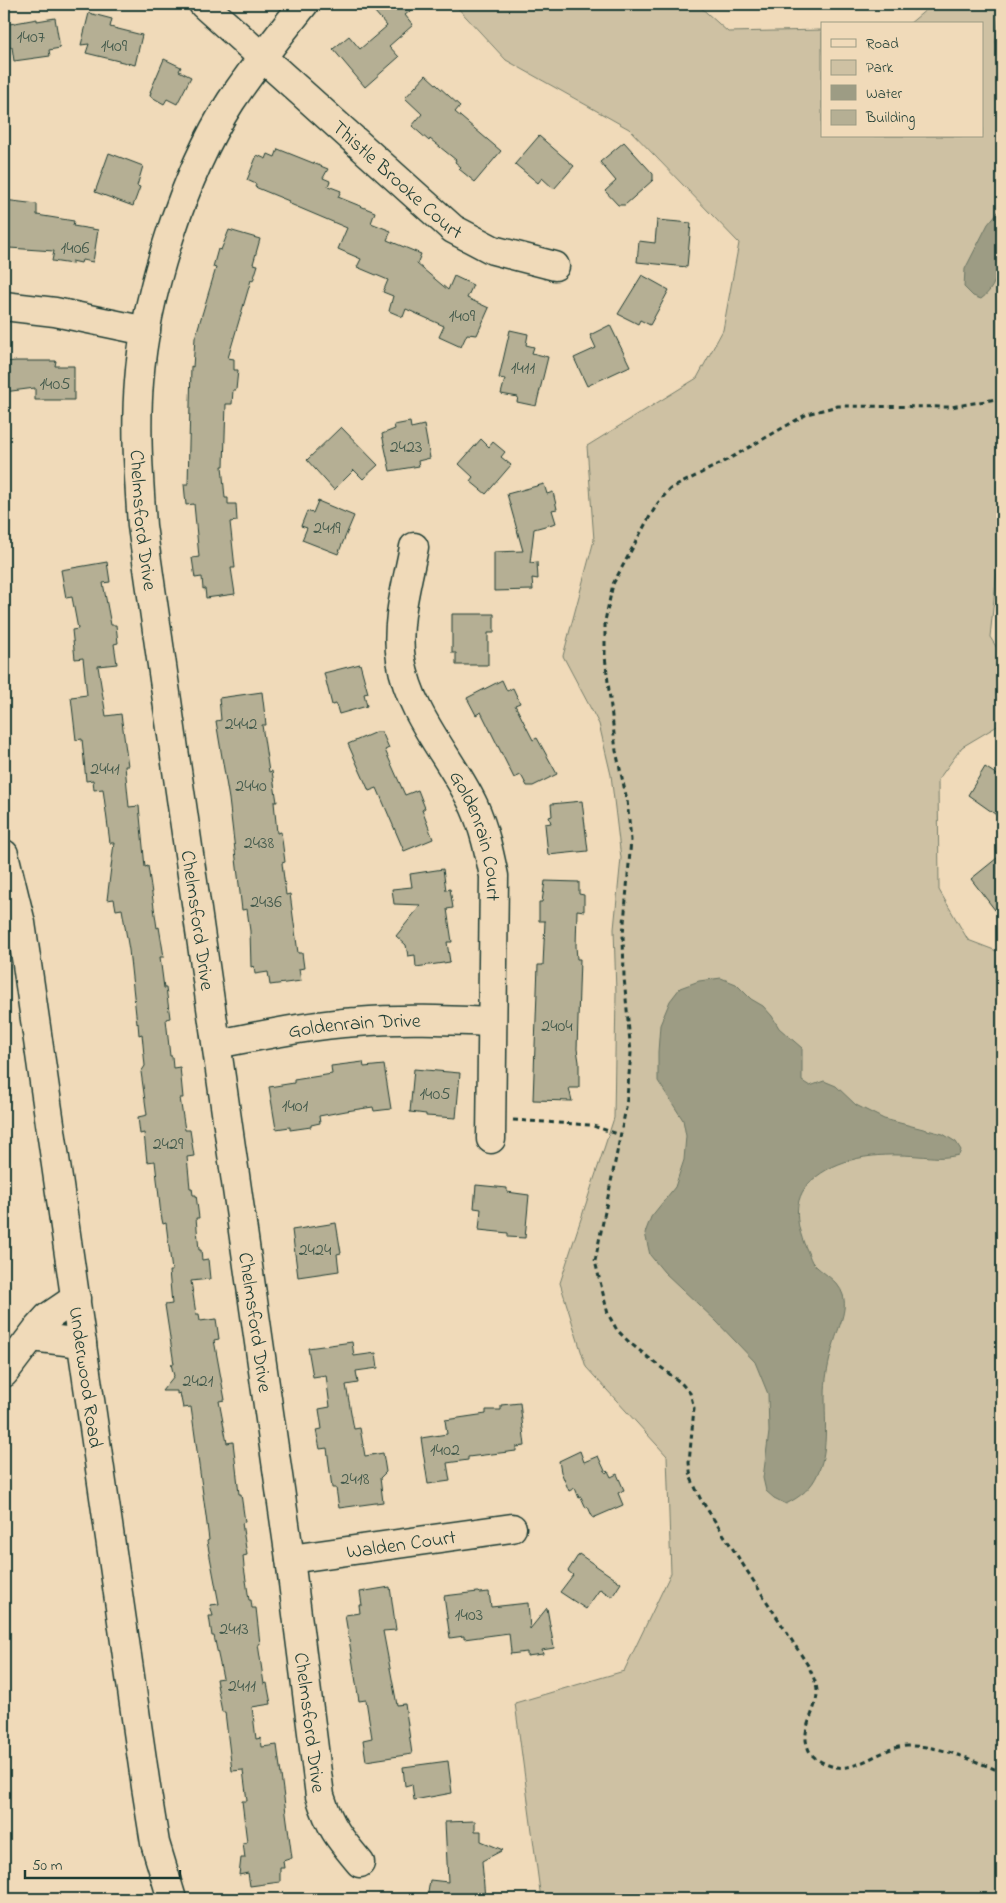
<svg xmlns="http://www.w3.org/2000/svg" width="1006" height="1903" font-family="'Indie Flower',sans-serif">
<rect width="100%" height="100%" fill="#f0dab9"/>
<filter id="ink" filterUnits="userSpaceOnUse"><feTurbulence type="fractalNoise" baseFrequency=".02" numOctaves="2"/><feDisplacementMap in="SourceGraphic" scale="10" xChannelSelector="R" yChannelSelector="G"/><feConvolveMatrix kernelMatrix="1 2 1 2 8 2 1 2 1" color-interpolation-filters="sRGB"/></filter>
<g filter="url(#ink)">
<polygon fill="#cec1a3" stroke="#767f6c" points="454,4 697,4 728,32 822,30 822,136 982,136 982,24 909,24 933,4 1000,4 996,42 1002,74 1002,522 990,637 1002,656 1002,721 999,725 962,747 938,780 939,890 968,940 1002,953 1002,1899 541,1899 515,1703 624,1671 671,1573 667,1456 586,1367 560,1283 614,1118 616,993 614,929 621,858 611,775 599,724 563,656 594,540 587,446 697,378 723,330 739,243 629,129 506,60"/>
<g fill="#9d9c84" stroke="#6b7664">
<path d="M1002,207C1002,237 1006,281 981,299L973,296L964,287L965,269L988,224Z"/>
<path d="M721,978L736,984L751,999L763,1006L772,1016L779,1028L802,1048V1081L810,1086L824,1081L836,1086L856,1105L884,1119L943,1134L956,1142L961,1150L959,1155C941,1159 935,1157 918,1156C883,1153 844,1155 816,1177C791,1195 795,1223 806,1248C808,1252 810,1258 812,1262C822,1274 838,1279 843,1295C848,1310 838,1328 834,1343C831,1352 829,1362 827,1372C821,1405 832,1442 818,1473C812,1488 800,1497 786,1504L774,1498L766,1491L763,1478L769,1432L768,1394L755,1362L716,1321L664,1272L650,1255L645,1233L651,1217L675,1187L684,1160L686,1136L683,1120L658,1081V1052L660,1025L670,1001L680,988L699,981Z"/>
</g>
<g fill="#b5af94" stroke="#1f3d34">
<polygon points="368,4 419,4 405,15 413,25 389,46 399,57 365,87 333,49 349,36 360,49 387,26"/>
<polygon points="89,13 112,19 110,27 142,35 135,65 86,53 89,44 81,45"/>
<polygon points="55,18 60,48 49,50 50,56 14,61 12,47 4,48 4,25 37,19 37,21"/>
<polygon points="164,59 181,67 179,71 191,77 177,104 167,99 164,104 150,96 151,92 150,92"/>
<polygon points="426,75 460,106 455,112 501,151 475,182 459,169 461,167 455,162 456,160 430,139 429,141 412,126 422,114 405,98"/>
<polygon points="539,136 574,166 554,189 542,178 538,183 515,164"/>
<polygon points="624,142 653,174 653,180 625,205 618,205 605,191 616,181 600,162"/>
<polygon points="278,149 328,169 323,178 330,181 328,186 341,191 338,197 375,212 371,223 391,231 387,240 421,254 417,264 448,290 454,276 473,285 467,298 489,308 477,335 467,334 461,347 439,337 444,326 406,309 403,317 389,311 393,296 383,292 388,280 357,267 361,259 338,249 347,228 288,203 289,201 255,187 256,184 247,180 257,155 266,159 268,154 275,157"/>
<polygon points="109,153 143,166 137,186 140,187 133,206 95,192"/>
<polygon points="4,200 37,204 37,215 74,221 73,226 98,230 93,262 82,260 81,263 72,261 72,264 52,261 54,251 9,248 10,243 4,243"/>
<polygon points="657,220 691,223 687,267 637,262 639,241 655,243"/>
<polygon points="229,230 260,239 253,264 258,265 253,281 251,280 228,358 234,359 234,370 238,370 236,390 233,390 232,404 226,404 224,466 222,466 225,498 228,498 228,504 236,504 237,521 230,522 235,568 231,568 235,594 206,598 205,588 203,589 202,577 195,578 192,558 199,557 194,504 186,505 184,484 188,484 191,366 193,367 195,338 216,268 213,267 218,249 221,250"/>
<polygon points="642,275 669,290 650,325 640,320 638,324 618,314"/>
<polygon points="610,325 630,366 587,386 574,358 596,348 590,335"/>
<polygon points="510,330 528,334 526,345 534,347 532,353 548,357 536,406 517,402 518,397 501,394 505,379 499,378"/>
<polygon points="16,361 56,361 55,366 74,366 74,400 35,400 35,388 4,392 4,362"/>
<polygon points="410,422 411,428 424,425 430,458 418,461 419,466 390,471 382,434 395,429 394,425"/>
<polygon points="341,427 378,465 363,479 354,470 334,490 307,460"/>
<polygon points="481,439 489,447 493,442 505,452 501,457 511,465 486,494 470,481 473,477 459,464"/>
<polygon points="544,484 547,494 553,492 557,509 552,510 556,523 534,529 530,563 537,562 538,579 532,578 533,590 494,591 494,552 523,551 507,494"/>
<polygon points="318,501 354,516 338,554 302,540 307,528 301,526 307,511 313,513"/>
<polygon points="107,562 110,582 103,583 111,625 116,625 118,643 114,644 117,664 98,666 106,716 121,714 128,766 125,766 129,807 139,806 145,867 148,866 157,928 159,927 164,957 160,957 164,988 166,988 170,1018 166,1019 170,1056 172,1056 173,1068 180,1067 183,1098 180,1098 185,1130 190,1130 194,1156 187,1157 190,1188 192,1188 193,1195 196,1195 199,1218 196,1218 199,1250 201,1250 202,1260 208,1259 210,1279 191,1281 196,1314 199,1314 200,1321 216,1319 219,1339 214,1340 225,1400 219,1401 227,1443 233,1442 239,1494 241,1494 245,1522 242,1523 247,1555 243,1556 244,1567 249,1600 251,1600 252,1608 256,1608 260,1644 258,1644 264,1684 267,1683 271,1704 252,1707 256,1739 261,1738 262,1747 277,1745 292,1858 283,1861 284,1868 280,1868 280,1882 250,1886 248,1873 239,1875 241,1858 245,1858 243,1843 247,1842 242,1801 247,1801 243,1770 232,1771 225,1712 222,1712 216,1679 223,1678 214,1636 212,1636 209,1616 213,1616 210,1605 219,1604 207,1541 209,1540 206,1516 191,1407 183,1408 180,1393 177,1394 177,1391 162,1391 174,1376 171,1364 174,1364 165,1305 172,1304 169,1271 172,1271 166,1223 163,1224 161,1215 155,1161 147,1162 144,1133 140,1134 138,1117 147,1115 141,1072 145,1066 142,1034 139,1035 138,1023 137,1024 129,950 122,909 116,910 114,899 107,900 114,843 110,843 103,789 94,790 93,780 86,781 82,739 76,740 71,697 87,695 83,658 75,659 72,630 78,629 72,597 66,598 61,570"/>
<polygon points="452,614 494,614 494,633 488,633 488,665 456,665 456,653 452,653"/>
<polygon points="360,664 368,693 364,694 367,706 339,714 336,704 332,705 324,673"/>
<polygon points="502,680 507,691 513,688 520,703 515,705 533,740 537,738 557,774 533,786 527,786 521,775 514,778 481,712 476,715 467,698"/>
<polygon points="262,692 266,725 262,725 269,772 272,771 277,802 274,802 277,833 281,832 285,862 282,863 286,895 290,894 298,953 302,953 304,968 299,969 301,981 270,985 268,972 255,974 254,966 251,967 250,931 247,909 242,910 229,799 216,721 221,720 219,698"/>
<polygon points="376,732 382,732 389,748 385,750 405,795 418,790 425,808 422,810 433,839 404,851 377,788 369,791 348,744"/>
<polygon points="985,767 1002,778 1002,819 968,795"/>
<polygon points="582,801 588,851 548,855 545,824 551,823 549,817 552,816 551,804"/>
<polygon points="1002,854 1002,919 971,879"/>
<polygon points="443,869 446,890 450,889 453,908 447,909 452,942 447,942 450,962 416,967 415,955 408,956 406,945 396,936 421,905 394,904 392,889 412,887 410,874"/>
<polygon points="545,881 579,882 579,894 584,895 584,911 577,910 576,946 577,959 580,959 577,1049 579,1062 579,1088 569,1088 572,1101 533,1100 538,965 543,965 545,921 539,921 539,902 542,902"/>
<polygon points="363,1062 364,1067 384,1065 391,1109 374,1111 373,1107 346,1111 319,1116 320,1123 311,1125 311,1127 290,1130 290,1127 276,1129 269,1087 294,1083 294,1080 332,1074 331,1066"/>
<polygon points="414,1069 460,1073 456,1118 426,1116 426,1114 410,1112"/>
<polygon points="476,1185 507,1188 507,1192 529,1195 525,1238 508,1237 508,1233 479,1230 481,1209 474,1208"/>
<polygon points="336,1223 341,1253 337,1254 339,1271 298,1277 292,1230"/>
<polygon points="352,1342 354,1356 376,1353 378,1368 356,1371 358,1383 346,1385 354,1429 360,1428 365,1456 383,1453 386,1472 380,1478 383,1502 339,1508 336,1488 332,1488 327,1448 320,1449 316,1430 322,1429 319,1409 330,1407 326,1375 313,1377 308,1348"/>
<polygon points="520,1403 525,1446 516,1447 516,1451 468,1457 468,1460 447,1463 450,1481 428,1484 421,1438 447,1434 445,1420 486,1414 486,1410 501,1410 501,1405"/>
<polygon points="580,1451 584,1462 598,1456 606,1473 608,1471 611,1477 617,1474 624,1490 618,1493 623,1505 593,1518 588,1507 586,1508 581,1497 579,1498 575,1488 569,1491 561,1472 559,1461"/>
<polygon points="579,1554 621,1583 612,1597 600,1589 586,1609 560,1592 573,1575 568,1571"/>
<polygon points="390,1587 396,1630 383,1631 397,1705 405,1704 412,1754 366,1761 363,1740 372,1738 366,1700 359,1701 345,1615 360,1613 359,1605 362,1605 360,1592"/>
<polygon points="478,1592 479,1593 489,1592 491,1607 528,1603 530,1629 547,1608 554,1648 542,1650 543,1654 527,1656 527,1652 510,1654 511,1652 509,1633 464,1639 464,1636 450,1638 444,1596"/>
<polygon points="448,1761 452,1793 414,1800 412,1784 405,1786 403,1767"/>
<polygon points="475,1821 475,1831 481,1831 481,1841 503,1850 482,1861 485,1899 427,1899 430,1880 448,1882 445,1822"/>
</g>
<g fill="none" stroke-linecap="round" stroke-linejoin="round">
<g stroke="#1f3d34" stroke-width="31">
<g id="minor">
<path id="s1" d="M203,4L453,229L493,250L555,266"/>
<path id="s2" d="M304,4C279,35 254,67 231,101C184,174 145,295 139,382C135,430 139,478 142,526L290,1559L320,1796C330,1827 339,1838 360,1863"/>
<polyline points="4,306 55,312 146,331"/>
<path id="s3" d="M414,547C407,584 395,623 401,660C410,716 451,757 474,806C484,828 489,852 494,876L491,1139"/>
<path id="s4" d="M4,854L21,923L146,1787L155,1843L172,1899"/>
<path id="s5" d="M217,1044C264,1035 310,1025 357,1022C402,1018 446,1020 491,1022"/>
<polyline points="32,1337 82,1343"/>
<polyline points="4,1373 38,1328 48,1317 76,1298"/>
<path id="s6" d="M290,1559L512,1528"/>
</g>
</g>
<g stroke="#1f3d34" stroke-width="3" stroke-dasharray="5 4" stroke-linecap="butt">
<path d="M1002,398L951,407L838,406L807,414L727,460L670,489L658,503L646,523L613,584L605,621V656L616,751L627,800L631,840L623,935L624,977L631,1053L626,1108L595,1261L608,1314L617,1330L630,1343L681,1383L690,1393L694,1408L689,1463L691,1478L700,1498L809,1667C812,1675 817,1683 817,1692C817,1712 800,1727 808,1748C810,1755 817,1760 824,1763C854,1779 877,1747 907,1746C940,1745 972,1760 1002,1772"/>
<polyline points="513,1120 590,1125 621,1135"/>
</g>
<use href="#minor" stroke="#f0dab9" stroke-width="28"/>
</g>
</g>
<g text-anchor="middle" stroke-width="4.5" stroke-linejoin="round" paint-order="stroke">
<g font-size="18" fill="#445a4c">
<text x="31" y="42">1407</text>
<text x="114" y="51">1409</text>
<text x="75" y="253">1406</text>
<text x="462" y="321">1409</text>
<text x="523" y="373">1411</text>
<text x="55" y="389">1405</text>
<text x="406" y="452">2423</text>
<text x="327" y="533">2419</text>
<text x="241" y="729">2442</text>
<text x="105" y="774">2441</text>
<text x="251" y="791">2440</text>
<text x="259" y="848">2438</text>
<text x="266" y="907">2436</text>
<text x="557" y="1031">2404</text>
<text x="435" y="1099">1405</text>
<text x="295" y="1111">1401</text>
<text x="168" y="1149">2429</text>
<text x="315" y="1255">2424</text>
<text x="198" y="1386">2421</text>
<text x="445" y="1455">1402</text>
<text x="355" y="1484">2418</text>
<text x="469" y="1620">1403</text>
<text x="234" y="1634">2413</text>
<text x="242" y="1691">2411</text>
</g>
<g font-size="20" fill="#1f3d34" stroke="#f0dab9">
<text dy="7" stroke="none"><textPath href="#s1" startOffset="262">Thistle Brooke Court</textPath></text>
<text dy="7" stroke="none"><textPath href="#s2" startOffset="558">Chelmsford Drive</textPath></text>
<text dy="7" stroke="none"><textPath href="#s3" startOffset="308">Goldenrain Court</textPath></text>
<text dy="7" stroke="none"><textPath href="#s2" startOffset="962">Chelmsford Drive</textPath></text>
<text dy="7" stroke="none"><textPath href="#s5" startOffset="139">Goldenrain Drive</textPath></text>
<text dy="7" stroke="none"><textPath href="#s2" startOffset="1368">Chelmsford Drive</textPath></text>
<text dy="7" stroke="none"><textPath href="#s4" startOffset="530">Underwood Road</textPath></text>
<text dy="7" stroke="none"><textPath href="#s6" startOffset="112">Walden Court</textPath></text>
<text dy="7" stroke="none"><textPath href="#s2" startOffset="1772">Chelmsford Drive</textPath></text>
</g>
</g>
<rect width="1006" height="1903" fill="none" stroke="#f0dab9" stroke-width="20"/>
<rect x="10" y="10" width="986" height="1883" fill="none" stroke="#1f3d34" stroke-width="2" filter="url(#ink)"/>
<rect x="821" y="22" width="162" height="115" fill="#f0dab9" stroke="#9c9b84"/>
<rect x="831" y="39" width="25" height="8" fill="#f0dab9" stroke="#9c9b84"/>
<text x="866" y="48" font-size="15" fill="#1f3d34">Road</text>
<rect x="831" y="60" width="25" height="15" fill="#cec1a3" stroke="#9c9b84"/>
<text x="866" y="72" font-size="15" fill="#1f3d34">Park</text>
<rect x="831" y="85" width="25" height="15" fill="#9d9c84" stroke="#9c9b84"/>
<text x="866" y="98" font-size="15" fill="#1f3d34">Water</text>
<rect x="831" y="110" width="25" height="15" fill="#b5af94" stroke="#9c9b84"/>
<text x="866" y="122" font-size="15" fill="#1f3d34">Building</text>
<path d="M25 1870v8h155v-8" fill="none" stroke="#1f3d34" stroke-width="2.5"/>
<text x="32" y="1870" font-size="15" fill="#1f3d34" stroke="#f0dab9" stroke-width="4" paint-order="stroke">50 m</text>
</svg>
